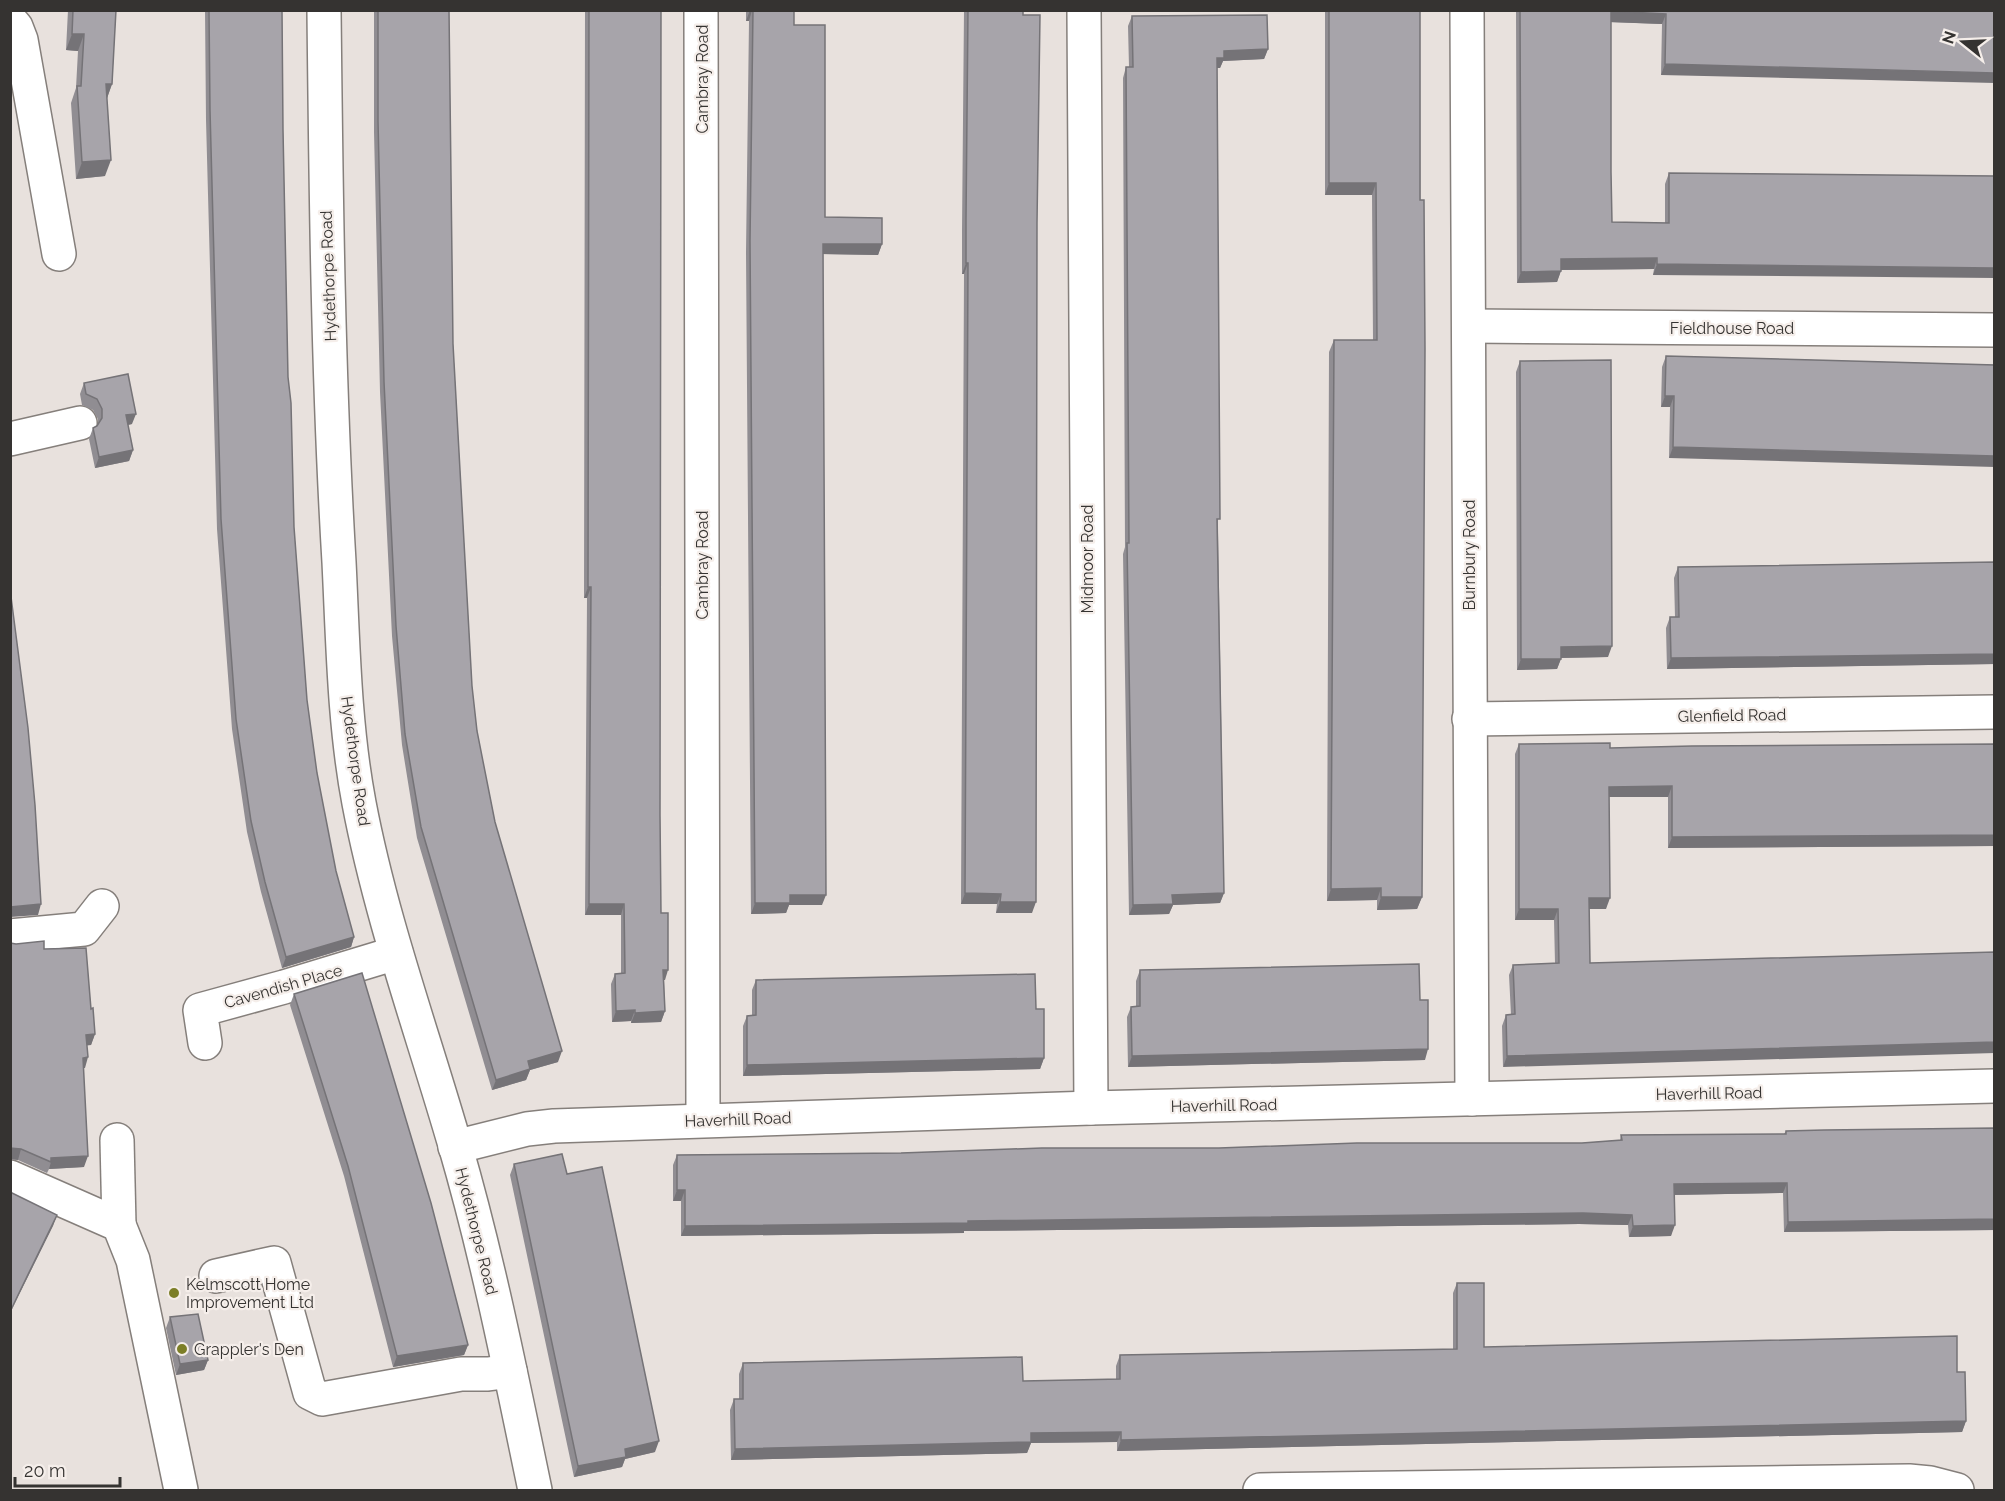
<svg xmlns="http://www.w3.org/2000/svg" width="2005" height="1501" font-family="Raleway,sans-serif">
<rect width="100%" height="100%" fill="#e8e1dd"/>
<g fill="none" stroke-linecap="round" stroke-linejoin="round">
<g stroke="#857f7b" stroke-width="36">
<g id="minor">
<path d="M324,10C326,194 328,378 339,562C343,642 344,724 359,803C381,919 422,1031 455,1145C488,1258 511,1375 535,1490"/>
<polyline points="701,10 703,1120"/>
<polyline points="1084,10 1091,1108"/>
<polyline points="1467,10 1472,1099"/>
<polyline points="10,20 16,27 21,40 59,254"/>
<polyline points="1469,326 1994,330"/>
<polyline points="10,439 80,423"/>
<polyline points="1469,719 1994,712"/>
<polyline points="10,936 84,929 102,906"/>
<polyline points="205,1043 200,1010 284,987 396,953"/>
<polyline points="117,1140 119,1225"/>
<polyline points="455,1147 527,1129 554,1126 1091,1108 1994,1086"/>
<polyline points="10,1177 119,1225 133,1260 181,1490"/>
<polyline points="216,1276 274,1263 310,1393 322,1399 461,1374 488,1374 510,1371"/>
<polyline points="1260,1490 1909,1481 1930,1483 1957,1490"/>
</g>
</g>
<use href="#minor" stroke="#fff" stroke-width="33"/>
</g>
<g fill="#908d92">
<polygon points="68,10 116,10 112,84 107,98 105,176 76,179 71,103 76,88 78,51 66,50"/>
<polygon points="205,10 282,10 283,130 288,377 294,527 307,700 317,773 336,871 354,937 351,947 282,968 261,892 247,832 232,729 217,529 206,120"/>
<polygon points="374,10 449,10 453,344 472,686 477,731 495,822 558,1062 530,1070 526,1080 492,1090 417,838 402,745 392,636 380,392 374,132"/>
<polygon points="585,10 661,10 660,815 661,913 665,980 664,980 665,1011 661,1022 631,1023 631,1021 612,1022 611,984 615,974 621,973 621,915 585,915 587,598 584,598"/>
<polygon points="746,10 794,10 794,25 825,217 882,244 878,255 823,254 822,905 789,905 786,913 751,914 746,252 749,21 746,21"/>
<polygon points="964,10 1023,10 1032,913 996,913 997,904 961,904 964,274 962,274 962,230"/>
<polygon points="1325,10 1420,10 1422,897 1417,909 1377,910 1377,900 1327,901 1329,352 1334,340 1373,340 1372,195 1325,195"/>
<polygon points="1516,10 1995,10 1661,75 1662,24 1611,22 1611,172 1612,222 1665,223 1665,184 1669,173 1995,176 1653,275 1654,269 1561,270 1557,282 1517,283"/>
<polygon points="1132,16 1268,49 1264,59 1223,61 1220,68 1217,68 1218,526 1224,893 1220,903 1173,905 1169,914 1129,915 1123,554 1125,547 1123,78 1126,67 1129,67 1128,26"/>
<polygon points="1666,356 1995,365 1669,458 1670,407 1661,407 1662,367"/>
<polygon points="1520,361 1608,657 1561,658 1557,669 1517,670 1516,372"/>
<polygon points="84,383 132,424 128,425 133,450 129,461 95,468 89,439 93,428 98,424 98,419 93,410 82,405 80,394"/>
<polygon points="1995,562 1995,664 1667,669 1666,628 1670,617 1675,617 1674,578 1678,567"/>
<polygon points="1519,744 1610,748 1995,744 1995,846 1668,848 1668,797 1609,797 1606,909 1589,909 1503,1067 1502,1026 1506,1015 1511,1015 1509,975 1513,965 1555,963 1554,920 1515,920 1515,754"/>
<polygon points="10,943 44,949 91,1009 95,1034 91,1045 87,1045 84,1068 84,1167 49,1169 47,1173 18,1160 10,1159"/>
<polygon points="1140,970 1420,1000 1425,1060 1128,1067 1127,1017 1131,1007 1136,1007 1136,981"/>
<polygon points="756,980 1036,1009 1044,1058 1040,1069 743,1076 743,1026 747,1016 752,1016 752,990"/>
<polygon points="294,994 468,1345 464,1355 393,1367 344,1176 290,1005"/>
<polygon points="1995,1128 1995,1230 1784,1232 1783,1193 1675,1195 1671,1236 1629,1237 1628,1225 1579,1224 964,1231 964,1233 681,1236 681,1201 673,1201 673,1165 677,1155 901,1153 1582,1143 1620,1140 1621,1135 1784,1134 1786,1131"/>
<polygon points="514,1164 567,1174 655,1452 625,1459 622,1467 574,1477 510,1175"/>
<polygon points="1457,1283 1484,1347 1957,1372 1966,1421 1962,1432 1117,1451 1117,1442 1031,1443 1027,1453 731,1460 730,1410 734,1399 739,1399 739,1374 743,1363 1023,1381 1116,1380 1116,1366 1120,1355 1453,1349 1453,1293"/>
<polygon points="170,1317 208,1360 204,1370 176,1375 166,1328"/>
</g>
<g fill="#757377">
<polygon points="750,10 752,10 749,21 746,21"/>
<polygon points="1611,11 1666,14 1662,24 1607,22"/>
<polygon points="72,34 84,34 78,51 66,50"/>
<polygon points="1268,49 1264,59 1223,61 1220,68 1213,68 1217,58 1224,51"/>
<polygon points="1665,64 1995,73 1995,83 1661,75"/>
<polygon points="106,84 112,84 106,101"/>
<polygon points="111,160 105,176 76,179 82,162"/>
<polygon points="1329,183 1376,183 1372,195 1325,195"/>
<polygon points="823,244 882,244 878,255 820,254"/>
<polygon points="1657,258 1654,269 1557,270 1561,259"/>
<polygon points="966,263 968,263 964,274 962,274"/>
<polygon points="1657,264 1995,268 1995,278 1653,275"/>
<polygon points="1561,271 1557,282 1517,283 1521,272"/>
<polygon points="1665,396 1674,396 1670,407 1661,407"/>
<polygon points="136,414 132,424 122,426 126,415"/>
<polygon points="1673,447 1995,456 1995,467 1669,458"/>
<polygon points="133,450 129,461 95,468 99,457"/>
<polygon points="588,587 591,587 587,598 584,598"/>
<polygon points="1612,646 1608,657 1557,658 1561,647"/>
<polygon points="1995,654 1995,664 1667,669 1671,658"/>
<polygon points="1521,659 1561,659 1557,669 1517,670"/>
<polygon points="1672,786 1668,797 1605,797 1609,787"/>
<polygon points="1995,835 1995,846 1668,848 1672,837"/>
<polygon points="1381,888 1377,900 1327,901 1331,889"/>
<polygon points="965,893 1001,894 997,904 961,904"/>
<polygon points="1224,893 1220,903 1173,905 1169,914 1129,915 1133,905 1172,895"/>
<polygon points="790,895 826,895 822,905 789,905 786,913 751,914 755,903"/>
<polygon points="1381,897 1422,897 1417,909 1377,910"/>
<polygon points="1589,898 1610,898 1606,909 1585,909"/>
<polygon points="1000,902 1036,902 1032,913 996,913"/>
<polygon points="41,904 38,915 10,917 10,907"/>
<polygon points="589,904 624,904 621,915 585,915"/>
<polygon points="1519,909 1558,909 1554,920 1515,920"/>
<polygon points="354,937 351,947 282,968 286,957"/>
<polygon points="663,970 668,970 665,980 660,980"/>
<polygon points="635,1010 631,1021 612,1022 616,1011"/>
<polygon points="665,1011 661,1022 631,1023 635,1013"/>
<polygon points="95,1034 91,1045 83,1046 86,1035"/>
<polygon points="1995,1042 1995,1053 1503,1067 1507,1056"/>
<polygon points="1428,1049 1425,1060 1128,1067 1132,1056"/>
<polygon points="562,1051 558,1062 530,1070 526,1080 492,1090 496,1080 528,1061"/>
<polygon points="88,1057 85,1068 79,1068 83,1058"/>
<polygon points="1044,1058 1040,1069 743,1076 747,1065"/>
<polygon points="10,1148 21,1149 18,1160 10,1159"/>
<polygon points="88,1156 84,1167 49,1169 51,1162 51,1158"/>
<polygon points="1787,1183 1783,1193 1670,1195 1674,1184"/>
<polygon points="677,1190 685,1190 681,1201 673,1201"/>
<polygon points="1583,1213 1632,1215 1628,1225 1579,1224 964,1231 964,1233 681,1236 685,1226 968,1221"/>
<polygon points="57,1215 53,1226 10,1313 19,1293"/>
<polygon points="1995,1219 1995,1230 1784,1232 1788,1222"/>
<polygon points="1675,1225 1671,1236 1629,1237 1633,1226"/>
<polygon points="468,1345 464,1355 393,1367 397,1356"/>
<polygon points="208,1360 204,1370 176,1375 180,1364"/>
<polygon points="1966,1421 1962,1432 1117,1451 1121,1440"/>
<polygon points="1121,1432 1117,1442 1031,1443 1027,1453 731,1460 735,1449 1031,1433"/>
<polygon points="659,1441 655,1452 625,1459 622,1467 574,1477 578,1466 625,1449"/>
</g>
<g fill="#a7a4aa" stroke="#757377" stroke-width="1.5">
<polygon points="73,10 116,10 112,84 106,84 111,160 82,162 77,86 81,86 84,34 72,34"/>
<polygon points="209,10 282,10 283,130 288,377 291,403 294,527 307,700 317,773 336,871 354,937 286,957 265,882 251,821 236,719 221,519 210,110"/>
<polygon points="378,10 449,10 453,344 472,686 477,731 495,822 562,1051 528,1061 530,1069 496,1080 421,827 405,734 396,626 384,382 378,121"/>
<polygon points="589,10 661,10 660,815 661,913 668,913 668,970 663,970 665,1011 635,1013 635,1010 616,1011 615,974 625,973 624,904 589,904 591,587 588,587"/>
<polygon points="753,10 794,10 794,25 825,25 825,217 882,218 882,244 823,244 826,895 790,895 790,903 755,903 750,241"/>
<polygon points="968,10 1023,10 1023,15 1040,15 1037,223 1036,902 1000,902 1001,894 965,893 968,263 966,263 966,219"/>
<polygon points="1329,10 1420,10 1420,200 1424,200 1425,348 1422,897 1381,897 1381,888 1331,889 1334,340 1377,340 1376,183 1329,183"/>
<polygon points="1520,10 1995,10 1995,73 1665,64 1666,14 1611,11 1611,172 1612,222 1669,223 1669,173 1995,176 1995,268 1657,264 1657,258 1561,259 1561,271 1521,272"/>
<polygon points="1267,15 1268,49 1224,51 1224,58 1217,58 1220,519 1217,519 1224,893 1172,895 1173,904 1133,905 1127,543 1129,543 1126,67 1133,67 1132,16"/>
<polygon points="1666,356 1995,365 1995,456 1673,447 1674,396 1665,396"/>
<polygon points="1611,360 1612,646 1561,647 1561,659 1521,659 1520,361"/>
<polygon points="128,374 136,414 126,415 133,450 99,457 93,428 97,426 102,418 102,409 97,399 86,394 84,383"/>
<polygon points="1995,562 1995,654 1671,658 1670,617 1679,617 1678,567"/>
<polygon points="10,589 28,728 35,805 41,904 10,907"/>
<polygon points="1610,743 1610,748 1692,746 1995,744 1995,835 1672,837 1672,786 1609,787 1610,898 1589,898 1590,963 1995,952 1995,1042 1507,1056 1506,1015 1515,1014 1513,965 1559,963 1558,909 1519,909 1519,744"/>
<polygon points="44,941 44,949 86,948 91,1009 93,1008 95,1034 86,1035 88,1057 83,1058 88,1156 51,1158 51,1162 21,1149 10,1148 10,943 16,944"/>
<polygon points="1419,964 1420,1000 1428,1000 1428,1049 1132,1056 1131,1007 1140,1006 1140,970"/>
<polygon points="362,973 431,1203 468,1345 397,1356 348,1166 294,994"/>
<polygon points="1035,974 1036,1009 1044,1009 1044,1058 747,1065 747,1016 756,1015 756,980"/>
<polygon points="1995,1128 1995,1219 1788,1222 1787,1183 1674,1184 1675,1225 1633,1226 1632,1215 1583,1213 968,1221 968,1223 685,1226 685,1190 677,1190 677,1155 901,1153 1042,1148 1219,1148 1357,1143 1582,1143 1622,1140 1621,1135 1786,1134 1786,1131 1824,1130"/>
<polygon points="562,1154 567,1174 602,1167 659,1441 625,1449 626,1457 578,1466 514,1164"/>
<polygon points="10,1192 57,1215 19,1293 10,1312"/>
<polygon points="1457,1283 1484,1283 1484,1347 1957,1336 1957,1372 1965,1372 1966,1421 1121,1440 1121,1432 1031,1433 1031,1442 735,1449 734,1399 743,1399 743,1363 1022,1357 1023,1381 1120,1379 1120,1355 1457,1349"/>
<polygon points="198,1314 208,1360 180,1364 170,1317"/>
</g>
<g fill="#7c7e27" stroke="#f5eeea" stroke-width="2">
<circle cx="174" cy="1293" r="6"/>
<circle cx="182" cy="1349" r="6"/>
</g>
<g text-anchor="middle" stroke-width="4.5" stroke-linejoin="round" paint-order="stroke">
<g font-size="16" fill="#353331" stroke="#f5eeea">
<text transform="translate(702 79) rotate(-90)" y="6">Cambray Road</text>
<text transform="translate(328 276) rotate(-92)" y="6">Hydethorpe Road</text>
<text x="1732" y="334">Fieldhouse Road</text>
<text transform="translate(1469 555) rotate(-90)" y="6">Burnbury Road</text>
<text transform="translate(1087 559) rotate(-90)" y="6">Midmoor Road</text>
<text transform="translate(702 565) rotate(-90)" y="6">Cambray Road</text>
<text transform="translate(1732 715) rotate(-1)" y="6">Glenfield Road</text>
<text transform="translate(356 761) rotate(82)" y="6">Hydethorpe Road</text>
<text transform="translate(283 986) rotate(-16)" y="6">Cavendish Place</text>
<text transform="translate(1709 1093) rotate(-1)" y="6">Haverhill Road</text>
<text transform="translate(1224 1105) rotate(-1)" y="6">Haverhill Road</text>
<text transform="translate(738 1119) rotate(-2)" y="6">Haverhill Road</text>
<text transform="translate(477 1231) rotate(76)" y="6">Hydethorpe Road</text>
</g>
<g font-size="16" fill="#353331" stroke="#f5eeea" text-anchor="start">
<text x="186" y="1290">Kelmscott Home<tspan x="186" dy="18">Improvement Ltd</tspan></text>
<text x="194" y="1355">Grappler's Den</text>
</g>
</g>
<rect width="2005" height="1501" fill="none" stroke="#353331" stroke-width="24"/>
<g transform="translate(1963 42) rotate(288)" stroke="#f5eeea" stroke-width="4.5" paint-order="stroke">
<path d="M0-4.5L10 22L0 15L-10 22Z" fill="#353331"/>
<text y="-9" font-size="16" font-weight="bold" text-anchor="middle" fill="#353331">N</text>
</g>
<path d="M15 1477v9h105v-9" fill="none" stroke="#353331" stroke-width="3"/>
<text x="24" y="1477" font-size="18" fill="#353331" stroke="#f5eeea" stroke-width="4.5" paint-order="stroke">20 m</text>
</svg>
